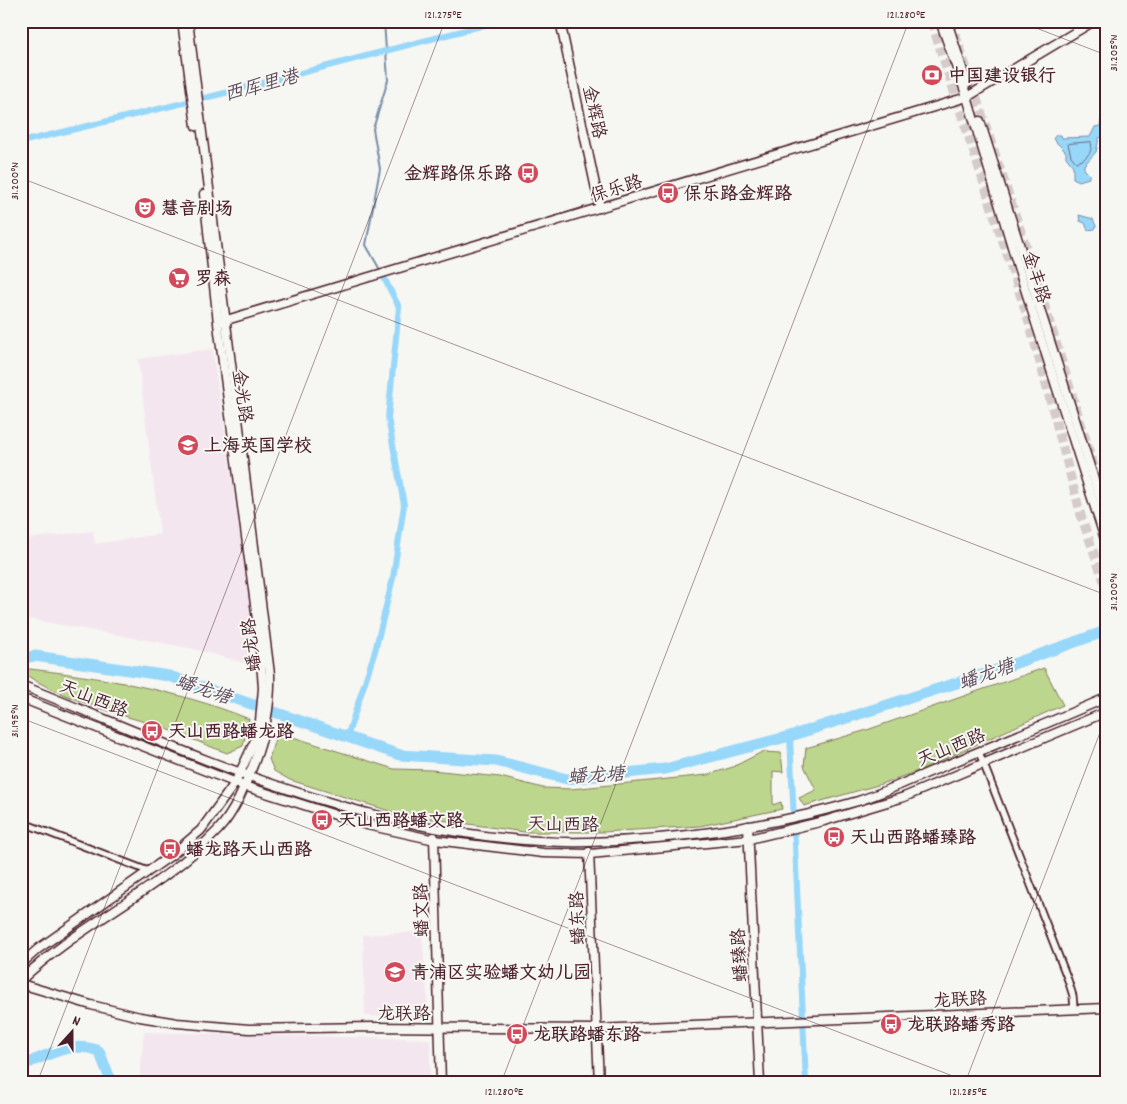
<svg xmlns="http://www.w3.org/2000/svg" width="1127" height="1104" font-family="Dekko,'LXGW WenKai TC',sans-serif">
<rect width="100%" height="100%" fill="#f6f6f2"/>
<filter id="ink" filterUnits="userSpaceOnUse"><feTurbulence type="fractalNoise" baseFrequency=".02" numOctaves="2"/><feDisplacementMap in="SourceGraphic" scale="10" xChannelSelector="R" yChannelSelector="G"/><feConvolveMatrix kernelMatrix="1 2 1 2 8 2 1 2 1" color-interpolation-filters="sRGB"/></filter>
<g filter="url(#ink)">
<g fill="#f4e6ef">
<polygon points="212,349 251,603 252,665 190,648 23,618 21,616 21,536 27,539 93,531 95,544 160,534 138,359"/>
<polygon points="422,932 428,1008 425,1014 419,1017 365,1016 363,935"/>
<polygon points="144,1032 430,1039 430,1083 139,1083"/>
</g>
<g fill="#bdd68d" stroke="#847a5c">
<path d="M21,668C100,677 175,689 249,719L243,746L227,753C200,743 173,730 145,722C103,710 58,696 21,672Z"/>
<polygon points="1044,668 1063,705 918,771 878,785 804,806 799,798 816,790 804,766 806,748 867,730"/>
<polygon points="277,732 394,769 431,770 500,777 543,788 571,789 707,775 733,767 762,752 781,753 783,772 773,771 773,805 781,802 782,809 700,826 603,832 524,832 399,814 290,780 274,771 269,759"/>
</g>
<g fill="#97d7f9" stroke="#788da7">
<polygon points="1106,117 1106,136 1099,138 1096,152 1084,165 1084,169 1089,174 1089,178 1079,181 1073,178 1073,166 1066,157 1066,152 1053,139 1056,135 1061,135 1062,138 1090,137 1095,127 1100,126 1101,120"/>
<polygon points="1079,215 1093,219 1096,226 1095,229 1088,230 1085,223 1080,221"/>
</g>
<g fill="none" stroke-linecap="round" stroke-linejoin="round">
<path stroke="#69697d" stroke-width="1" d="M1091,142C1094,151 1085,161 1076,162L1071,156L1068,144Z"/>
<polyline stroke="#788da7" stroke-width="2" points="379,268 366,245 380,169 373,129 388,80 384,21"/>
<g stroke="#97d7f9" stroke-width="6">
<polyline points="21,142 221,94 500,21"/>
<polyline points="790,736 806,1083"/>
<polyline points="347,737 375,651 393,578 404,505 388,418 399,307 384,278"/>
</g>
<g stroke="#97d7f9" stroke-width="11">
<polyline points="21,658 35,656 169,676 400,755 496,761 567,779 665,769 790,736 988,673 1106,631"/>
<path d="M21,1066C48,1055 71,1040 99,1051L109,1076V1083"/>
</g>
<g stroke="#d4cbca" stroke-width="9" stroke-dasharray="9 4.5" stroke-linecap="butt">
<polyline points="931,21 1029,322 1082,519 1106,587"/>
<polyline points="951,21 1035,274 1103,495"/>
</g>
<g stroke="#4a1f2b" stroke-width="9">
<g id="street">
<polyline points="979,752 1068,980 1073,996 1074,1009"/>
<polyline points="21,822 148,871"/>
</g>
</g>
<g stroke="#4a1f2b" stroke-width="11">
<g id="secondary">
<polyline points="182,21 196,126"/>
<polyline points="560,21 600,208"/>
<polyline points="940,21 967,97 1019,270 1106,542"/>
<polyline points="947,21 967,84"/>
<polyline points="980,121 1106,517"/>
<polyline points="220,322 967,97 1094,21"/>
<path d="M21,685C121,725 221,770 325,801C406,826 503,844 588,842C676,840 774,826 858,801C883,793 908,781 932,771C990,747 1048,723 1106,698"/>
<polyline points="21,698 244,786 367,825 435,840 543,853 590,854 749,839 824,821 904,797 1106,712"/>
<polyline points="748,826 760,1083"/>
<polyline points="434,837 441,1083"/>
<polyline points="589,852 599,1083"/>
<polyline points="21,964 38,949 173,854 201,830 235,783 259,732 263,688 259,635 219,332 204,194"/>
<path d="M21,980C81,923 161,890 218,830C235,812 245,786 254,763C265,734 271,705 270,674L188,21"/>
<polyline points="21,984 91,1005 140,1017 177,1023 249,1029 372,1027 596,1029 1106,1008"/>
</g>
</g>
<use href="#street" stroke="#f6f6f2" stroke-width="5.5"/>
<use href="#secondary" stroke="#f6f6f2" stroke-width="8"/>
</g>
</g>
<path fill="none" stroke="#4a1f2b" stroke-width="1" stroke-opacity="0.45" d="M1018,21L1106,55M21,178L1106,595M21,718L971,1083M37,1083L445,21M501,1083L909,21M965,1083L1106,717"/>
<defs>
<g id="bank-disc" transform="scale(1.125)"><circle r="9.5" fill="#d1495b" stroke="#f6f6f2"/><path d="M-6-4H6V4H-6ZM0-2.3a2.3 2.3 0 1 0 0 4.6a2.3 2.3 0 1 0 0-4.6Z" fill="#fff"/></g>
<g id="bus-disc" transform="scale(1.125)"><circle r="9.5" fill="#d1495b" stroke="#f6f6f2"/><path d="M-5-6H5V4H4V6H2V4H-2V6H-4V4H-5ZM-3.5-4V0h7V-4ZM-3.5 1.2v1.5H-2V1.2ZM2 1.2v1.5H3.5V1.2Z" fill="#fff"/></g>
<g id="theatre-disc" transform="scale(1.125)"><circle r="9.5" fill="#d1495b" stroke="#f6f6f2"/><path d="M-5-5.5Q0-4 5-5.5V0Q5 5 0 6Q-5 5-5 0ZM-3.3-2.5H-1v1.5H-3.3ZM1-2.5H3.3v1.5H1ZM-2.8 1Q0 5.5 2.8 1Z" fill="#fff"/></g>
<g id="supermarket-disc" transform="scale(1.125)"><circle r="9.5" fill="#d1495b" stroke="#f6f6f2"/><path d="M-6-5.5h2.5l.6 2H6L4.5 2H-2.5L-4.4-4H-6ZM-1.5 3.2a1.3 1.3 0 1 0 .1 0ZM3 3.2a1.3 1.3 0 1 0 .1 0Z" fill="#fff"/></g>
<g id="school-disc" transform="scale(1.125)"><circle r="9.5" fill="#d1495b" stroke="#f6f6f2"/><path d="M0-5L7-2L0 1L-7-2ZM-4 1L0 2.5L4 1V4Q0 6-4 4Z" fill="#fff"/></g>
</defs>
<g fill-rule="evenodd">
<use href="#bank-disc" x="932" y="75"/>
<use href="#bus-disc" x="528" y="173"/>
<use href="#bus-disc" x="668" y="193"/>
<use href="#theatre-disc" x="145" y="208"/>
<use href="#supermarket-disc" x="179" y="278"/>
<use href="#school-disc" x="188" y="445"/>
<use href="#bus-disc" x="152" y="731"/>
<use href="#bus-disc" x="322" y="820"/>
<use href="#bus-disc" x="834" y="837"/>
<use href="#bus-disc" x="170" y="849"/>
<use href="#school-disc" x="395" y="972"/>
<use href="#bus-disc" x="891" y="1024"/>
<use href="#bus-disc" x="517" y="1034"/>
</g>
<g text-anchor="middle" stroke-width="4" stroke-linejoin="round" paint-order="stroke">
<g font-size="18" font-weight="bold" fill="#4a1f2b" stroke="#f6f6f2" text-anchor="start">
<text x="948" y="81">中国建设银行</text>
<text x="512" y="179" text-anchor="end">金辉路保乐路</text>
<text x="684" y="199">保乐路金辉路</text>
<text x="161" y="214">慧音剧场</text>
<text x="195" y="284">罗森</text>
<text x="204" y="451">上海英国学校</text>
<text x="168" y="737">天山西路蟠龙路</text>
<text x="338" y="826">天山西路蟠文路</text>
<text x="850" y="843">天山西路蟠臻路</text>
<text x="186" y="855">蟠龙路天山西路</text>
<text x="411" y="978">青浦区实验蟠文幼儿园</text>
<text x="907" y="1030">龙联路蟠秀路</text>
<text x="533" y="1040">龙联路蟠东路</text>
</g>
<g font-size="18" fill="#4a1f2b" stroke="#f6f6f2">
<text transform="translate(595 112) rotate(78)" y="6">金辉路</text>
<text transform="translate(616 188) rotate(-17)" y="6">保乐路</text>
<text transform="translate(1037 277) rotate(73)" y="6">金丰路</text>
<text transform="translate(243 396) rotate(82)" y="6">金光路</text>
<text transform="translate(251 645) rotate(-97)" y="6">蟠龙路</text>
<text transform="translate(94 698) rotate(22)" y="6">天山西路</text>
<text transform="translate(951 747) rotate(-22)" y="6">天山西路</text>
<text transform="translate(563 824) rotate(1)" y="6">天山西路</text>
<text transform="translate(421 910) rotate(-91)" y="6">蟠文路</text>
<text transform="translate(577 918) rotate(-92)" y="6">蟠东路</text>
<text transform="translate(739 955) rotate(-93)" y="6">蟠臻路</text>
<text transform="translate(960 999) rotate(-3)" y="6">龙联路</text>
<text x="404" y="1019">龙联路</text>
</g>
<g font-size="19" font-style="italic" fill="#5d4d5e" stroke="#f6f6f2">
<text transform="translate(261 84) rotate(-15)" y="7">西厍里港</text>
<text transform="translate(986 673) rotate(-19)" y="7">蟠龙塘</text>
<text transform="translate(204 688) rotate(19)" y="7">蟠龙塘</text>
<text transform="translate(596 774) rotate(-3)" y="7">蟠龙塘</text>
</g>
</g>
<rect width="1127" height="1104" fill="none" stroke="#f6f6f2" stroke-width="55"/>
<g transform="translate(72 1032) rotate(21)" stroke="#f6f6f2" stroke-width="4" paint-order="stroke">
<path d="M0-4L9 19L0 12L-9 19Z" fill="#4a1f2b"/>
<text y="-8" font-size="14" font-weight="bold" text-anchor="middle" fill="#4a1f2b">N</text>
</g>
<rect x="28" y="28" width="1072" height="1048" fill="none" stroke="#4a1f2b" stroke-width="2"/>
<g font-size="12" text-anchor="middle" fill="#4a1f2b">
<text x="443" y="18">121.275°E</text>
<text x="906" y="18">121.280°E</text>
<text transform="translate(1113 53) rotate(-90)" y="4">31.205°N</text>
<text transform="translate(14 181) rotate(-90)" y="4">31.200°N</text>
<text transform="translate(1113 592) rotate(-90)" y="4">31.200°N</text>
<text transform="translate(14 721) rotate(-90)" y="4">31.195°N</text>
<text x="504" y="1095">121.280°E</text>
<text x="968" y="1095">121.285°E</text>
</g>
</svg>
